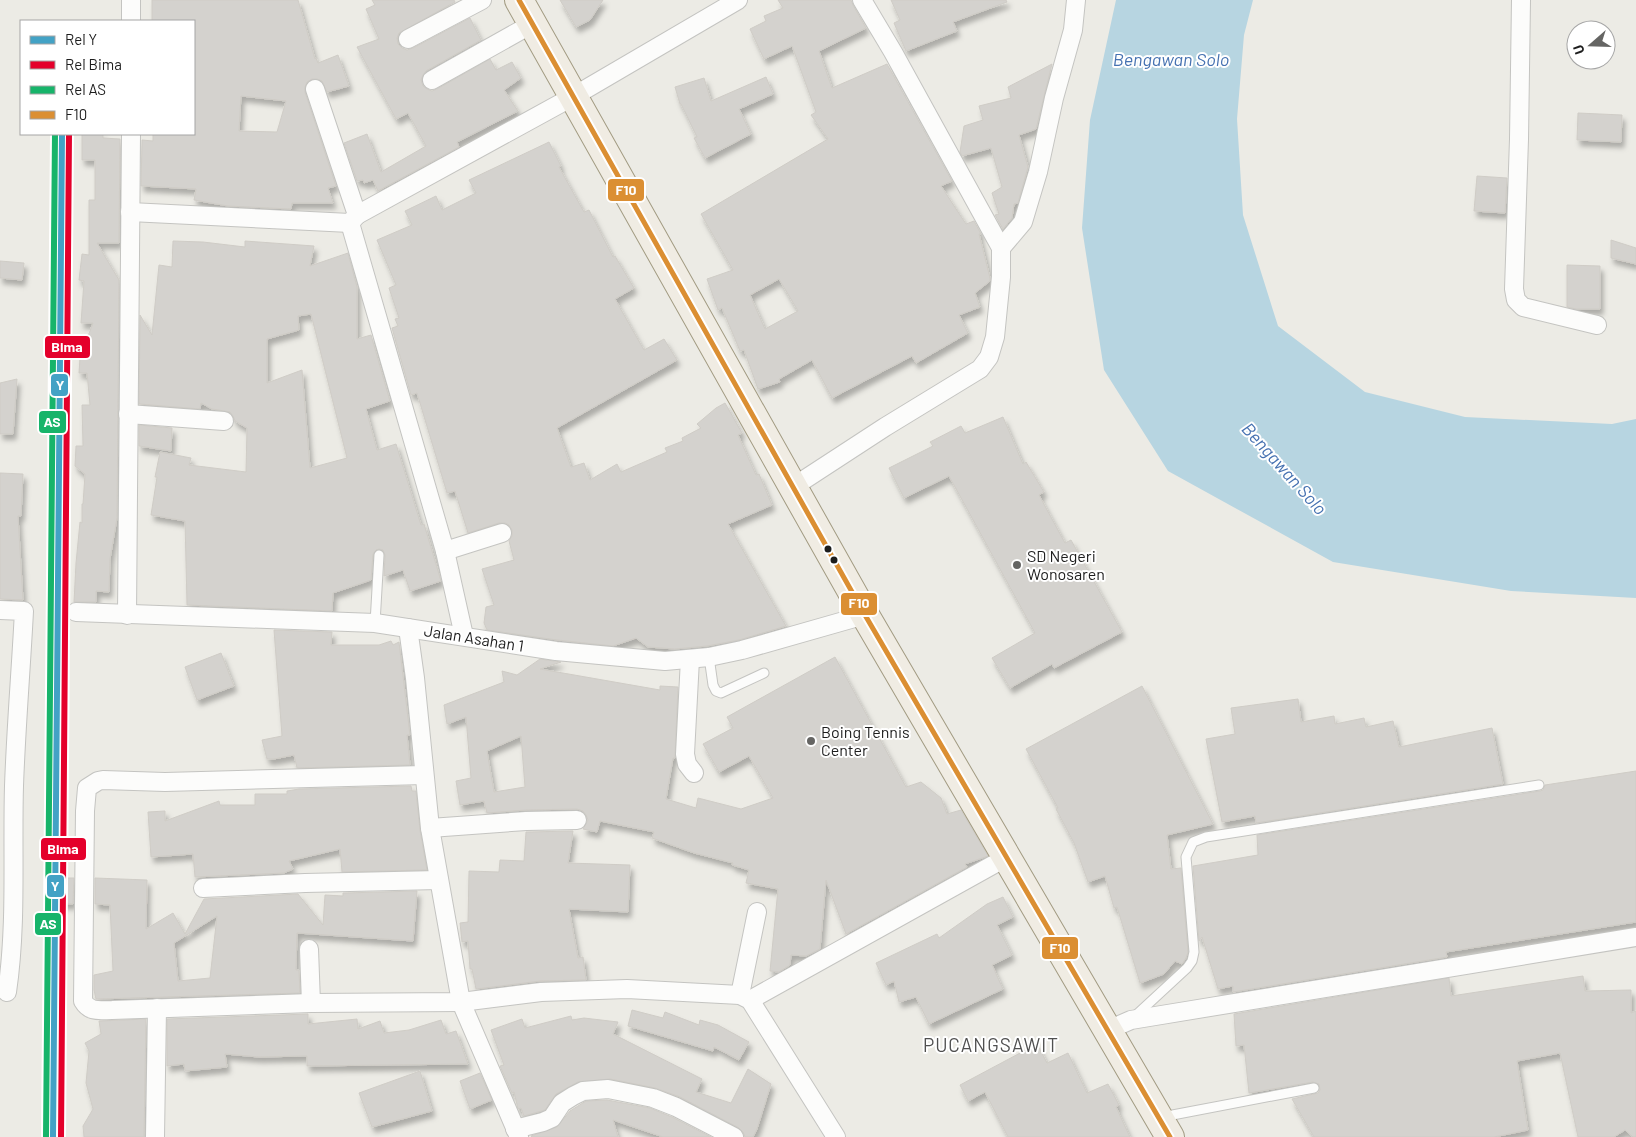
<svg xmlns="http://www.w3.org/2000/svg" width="1636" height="1137" font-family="Barlow,sans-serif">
<defs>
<filter id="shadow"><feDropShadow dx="3" dy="5.5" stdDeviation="2.5" flood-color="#0004"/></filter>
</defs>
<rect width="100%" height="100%" fill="#ecebe5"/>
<polygon fill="#b7d5e1" points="1116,0 1253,0 1244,35 1237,119 1243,215 1278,326 1365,392 1465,417 1612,424 1636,419 1636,598 1511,591 1333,562 1168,471 1104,370 1082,228 1090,120"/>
<g fill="#d4d2ce" stroke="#cfccc6" fill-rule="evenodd" filter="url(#shadow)">
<path d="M152,0H298L315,59L316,58L318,63L338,55L349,86L327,92L322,81L317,79H312L307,82L305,87V92L336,186L328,188L333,203H292L291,209L228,206L194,200L196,189L141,186L142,140L153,141V134H194V21H152ZM241,96L286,101L277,132L239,131Z"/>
<polygon points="372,0 454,0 455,2 399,33 397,38 398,44 402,48 407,50 413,48 470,18 481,40 426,71 423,75 421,80 423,86 427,89 432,91 437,89 490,59 496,70 512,62 521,78 504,90 518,111 457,142 459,147 378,191 373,180 364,183 363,180 357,181 344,143 367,134 381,172 426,146 408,113 396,119 357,47 379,39 366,9 375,5"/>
<polygon points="560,0 603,0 590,20 576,27"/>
<path d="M778,0H851L853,5L866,28L819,51L832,88L887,64L952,181L941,186L966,224L974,221L981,234H979L990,278V281L975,293L980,307L959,315L968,333L916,363L912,356L832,398L812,360L779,379L780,382L758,389L744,350L740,351L722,308L718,310L707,279L733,270L701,214L828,139L811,115L816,112L792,46L764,59L750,29L766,21L764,16L783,8ZM779,279L798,311L765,329L750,295Z"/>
<polygon points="891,0 1006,0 1007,2 953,22 957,31 906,51 894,23 900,20"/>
<polygon points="1052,64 1036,129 1019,135 1028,167 1018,203 1014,204 1012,218 1003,229 995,215 999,214 992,193 1002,187 991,148 962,156 960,152 964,126 983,120 979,106 1011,98 1008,87"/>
<polygon points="766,77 773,94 739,109 751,134 705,158 694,138 697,137 681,104 680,104 675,87 704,78 711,101"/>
<polygon points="1578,113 1622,115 1621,142 1577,140"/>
<polygon points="82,134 103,134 103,138 120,139 119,243 97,243 119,280 117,518 110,559 109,592 96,591 96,602 74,602 76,563 80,522 82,523 82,504 83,504 85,474 75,466 76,446 83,446 82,405 90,405 87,373 79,373 80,357 93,323 81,323 84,281 79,280 82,254 89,255 89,200 95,200 95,160 82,160"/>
<polygon points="549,142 561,166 559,167 584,212 589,210 613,257 615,256 634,288 615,299 644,350 664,339 677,360 557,428 571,467 584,463 590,480 617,464 621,472 667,452 665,448 683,441 682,438 701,428 697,424 716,408 725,403 742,433 738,435 756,475 759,474 772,505 728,524 786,626 739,640 707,646 675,649 648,647 636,638 613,646 557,640 487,630 484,623 486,607 494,605 482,569 514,560 509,541 512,536 512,530 509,525 505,523 499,523 468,533 455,491 447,493 417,393 411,395 392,328 398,326 395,319 399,318 389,288 396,285 377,240 412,225 405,211 436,196 442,210 476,193 469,180"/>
<polygon points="1477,176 1507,178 1505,213 1474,211"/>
<polygon points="1611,240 1636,248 1636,264 1611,258"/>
<path d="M173,241L203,242L245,247V241L314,246L310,266L348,253L357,287V339L371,335L390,401L366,409L377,450L396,444L421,525L424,524L441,581L410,591L403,570L384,576L385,555L383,550L379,549L376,550L373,554L371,580L333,593L332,611L187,605L185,521L151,515L157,477H155L160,452L191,458L189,465L246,472L247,428L235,421L233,416L230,412L212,409L201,403L200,409L139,404L140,315L152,335L159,265L172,267ZM311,314L347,458L310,468L302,370L267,383V339L299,330L298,316Z"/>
<polygon points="0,261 24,263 22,280 0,278"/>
<polygon points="1567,265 1600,266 1600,309 1576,309 1567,307"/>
<polygon points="17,379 13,434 0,434 0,383"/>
<polygon points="1003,417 1023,464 1026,462 1044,492 1039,495 1065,543 1071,540 1122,632 1054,668 1052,664 1010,688 992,658 1035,633 949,476 904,498 889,468 933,446 930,442 961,426 965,433"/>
<polygon points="139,425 172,428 171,451 139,446"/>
<polygon points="0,473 23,474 21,516 18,516 23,600 0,599"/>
<polygon points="274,630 332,632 331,645 379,645 391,641 393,645 399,642 410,735 407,735 410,765 297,768 294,755 274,759 267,759 262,740 282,736"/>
<polygon points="221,653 234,686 197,700 185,667"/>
<path d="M835,657L906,787L921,782L941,798L947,814L961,810L988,856L965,864L967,867L846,934L826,880L820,949L806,956L791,955L790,965L779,972L770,971L778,889L746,883L749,870L732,865L733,863L694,853L652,838L654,832L600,821L597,832L583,829L588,820L586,815L583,811L577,809L526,810L487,813L484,801L460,805L456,781L471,778L466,717L447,724L444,705L504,682L502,671L517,675L540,659L561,662L540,669L660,690V686L678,687L675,758H673L666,799L696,808L698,798L741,809L773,798L749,756L719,772L703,744L733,728L727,717ZM521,736L525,787L494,792L487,751Z"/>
<polygon points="1142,686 1213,824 1167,835 1171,869 1181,868 1188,952 1186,958 1182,964 1175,961 1164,974 1140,983 1117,907 1114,908 1105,876 1088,882 1074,843 1056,809 1058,808 1026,749"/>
<polygon points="1298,699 1301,722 1334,716 1335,724 1364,718 1366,727 1393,721 1399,747 1492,728 1503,784 1256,823 1255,816 1222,822 1206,739 1235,734 1231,708"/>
<polygon points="1636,771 1636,922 1446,952 1447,957 1233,992 1233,986 1218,989 1202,937 1199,941 1193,866 1258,855 1257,835 1540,791 1543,790 1545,785"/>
<polygon points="411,786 412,791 416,791 420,830 427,870 342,872 340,849 289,861 293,869 284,873 195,877 193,854 151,857 148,812 165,811 165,821 219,801 220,805 255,805 255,794 287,794 287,791 299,789"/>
<polygon points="573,831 568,863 630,865 628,912 569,909 578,958 583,957 586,980 540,981 476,989 472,969 470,969 468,941 462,942 460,923 468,922 469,871 499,872 500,860 524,861 526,832"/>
<polygon points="60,878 74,878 73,904 60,903"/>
<path d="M95,878L147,880L146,929L173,913L185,934L204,899L298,894L323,925L325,895L343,896V893L417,891L413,941L297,933L296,970H299L300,993L97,999H96L94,990V975L113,971L110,905L95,904ZM217,916L210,978L178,981L174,943Z"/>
<polygon points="1003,897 1013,917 997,925 1012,955 992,965 1003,989 929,1024 916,997 899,1002 894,981 886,985 876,963 937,934 939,938 987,904"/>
<polygon points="1583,976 1585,991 1631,990 1631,1013 1636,1011 1636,1137 1633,1137 1625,1130 1614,1137 1578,1137 1560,1053 1517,1061 1528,1130 1494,1137 1314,1137 1292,1099 1318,1093 1320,1090 1319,1084 1313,1082 1249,1093 1244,1045 1236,1046 1234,1014 1449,978 1451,996"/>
<polygon points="632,1010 663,1018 665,1012 699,1025 700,1020 718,1025 749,1042 739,1060 714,1047 713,1051 628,1026"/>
<polygon points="308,1014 308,1024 357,1019 358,1029 380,1021 384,1033 409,1030 441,1020 446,1034 456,1031 468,1064 307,1066 307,1056 259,1057 225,1054 227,1067 185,1071 184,1064 167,1066 167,1019"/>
<polygon points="571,1016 572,1020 584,1018 618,1022 613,1034 702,1079 696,1092 731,1103 748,1069 771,1084 757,1129 753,1137 745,1137 743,1132 739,1128 680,1097 655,1088 610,1079 578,1082 556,1094 545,1110 524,1116 521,1108 518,1109 514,1092 512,1093 500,1066 504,1065 491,1030 522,1019 525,1028"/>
<polygon points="146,1019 144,1137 84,1137 83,1126 93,1109 86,1083 89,1051 85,1043 101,1034 99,1021"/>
<polygon points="1037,1044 1047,1063 1068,1053 1087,1093 1108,1084 1119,1105 1116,1107 1130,1137 1008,1137 985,1092 968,1101 960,1085"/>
<polygon points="420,1071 432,1111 372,1127 359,1093"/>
<polygon points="480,1073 492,1100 470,1109 460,1081"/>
<polygon points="607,1100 650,1108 672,1117 711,1137 663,1137 613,1120 618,1137 532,1137 531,1136 557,1127 570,1111 586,1101"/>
</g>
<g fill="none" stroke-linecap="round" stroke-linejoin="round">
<g stroke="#c4c4c1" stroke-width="11">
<g id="lane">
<polyline points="375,623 379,555"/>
<polyline points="709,657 713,685 716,691 721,693 764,673"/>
<polyline points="1134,1017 1187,968 1192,961 1194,952 1186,857 1193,842 1206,837 1539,785"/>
<polyline points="1162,1117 1314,1088"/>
</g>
</g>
<g stroke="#c4c4c1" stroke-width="20">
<g id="street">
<polyline points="862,0 893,52 1001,248"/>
<polyline points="1521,0 1519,139 1514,289 1516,300 1523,307 1597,325"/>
<polyline points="131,21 131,0"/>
<polyline points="408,39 482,0"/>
<polyline points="432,80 532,24"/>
<polyline points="315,89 357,215 350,223 445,551 464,636"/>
<polyline points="130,212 350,223"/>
<polyline points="357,215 574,96 738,0"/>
<polyline points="128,414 224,421"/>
<polyline points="793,487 885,427 980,369 989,357 995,337 1001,277 1001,248 1023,222 1038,172 1054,98 1073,30 1076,0"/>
<polyline points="445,551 502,533"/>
<path d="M0,610L24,611C21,669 16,728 14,786C12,854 17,924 7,992"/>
<polyline points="76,612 375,623 556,651 665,661 709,657 742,650 865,615"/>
<polyline points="127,615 131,134"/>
<polyline points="408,628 415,678 430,828 461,1002 519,1137"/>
<polyline points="690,659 685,754 687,764 694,773"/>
<path d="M424,775L165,782L103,780L98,781L87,788L85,811L83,1001C90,1013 100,1010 112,1010L311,1003L461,1002L541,992L627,989L740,995L750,1000L836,1137"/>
<polyline points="430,828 526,821 577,820"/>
<polyline points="203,888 305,883 439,880"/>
<polyline points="309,949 311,1003"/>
<polyline points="740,995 757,912"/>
<polyline points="750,1000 1007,857"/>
<polyline points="1108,1030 1131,1020 1636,937"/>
<polyline points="515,1129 543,1122 552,1118 562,1103 573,1096 583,1091 608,1089 653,1098 676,1107 734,1137"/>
<polyline points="155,1137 157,1008"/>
</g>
</g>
<g stroke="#a29b82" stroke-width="30">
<polyline id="primary" points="519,0 865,615 1170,1137"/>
</g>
<use href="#lane" stroke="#fcfcfb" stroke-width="9"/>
<use href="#street" stroke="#fcfcfb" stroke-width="18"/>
<use href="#primary" stroke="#f0ece3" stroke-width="28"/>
<g stroke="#fff" stroke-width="9">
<polyline id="bus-1" points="519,0 865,615 1170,1137"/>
</g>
<use href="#bus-1" stroke="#db8f33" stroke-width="5"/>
<g stroke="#fff" stroke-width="10">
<polyline id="rail-1" points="53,1137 62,134"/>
</g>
<g stroke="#fff" stroke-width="10">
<polyline id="rail-2" points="61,1137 69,134"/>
</g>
<g stroke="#fff" stroke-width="10">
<polyline id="rail-3" points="46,1137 55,134"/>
</g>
<use href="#rail-1" stroke="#43a2c5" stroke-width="6"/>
<use href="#rail-2" stroke="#e4002b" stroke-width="6"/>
<use href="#rail-3" stroke="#17b46a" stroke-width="6"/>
</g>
<g fill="#1d1d1d" stroke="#fff" stroke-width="2">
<circle cx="828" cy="549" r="4.5"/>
<circle cx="834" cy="560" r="4.5"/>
</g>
<g fill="#656563" stroke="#fff" stroke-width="2">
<circle cx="1017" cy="565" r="5"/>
<circle cx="811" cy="741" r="5"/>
</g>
<g text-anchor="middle" stroke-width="4" stroke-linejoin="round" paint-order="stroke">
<g font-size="16" fill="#1d1d1d" stroke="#fff" text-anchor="start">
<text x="1027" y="562">SD Negeri<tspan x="1027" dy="18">Wonosaren</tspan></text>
<text x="821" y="738">Boing Tennis<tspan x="821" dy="18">Center</tspan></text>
</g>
<g font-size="16" fill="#1d1d1d" stroke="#fff">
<text transform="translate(474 638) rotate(9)" y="6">Jalan Asahan 1</text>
</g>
<g font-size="18" font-style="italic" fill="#4571b1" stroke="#fff">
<text x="1171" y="66">Bengawan Solo</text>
<text transform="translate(1284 469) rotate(48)" y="6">Bengawan Solo</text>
</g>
<g font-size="19" letter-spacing="1" fill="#505050" stroke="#fff">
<text x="991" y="1052">PUCANGSAWIT</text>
</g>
</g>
<g stroke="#fff" stroke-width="2">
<rect x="607" y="178" width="38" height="24" rx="5" fill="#db8f33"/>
<rect x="44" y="335" width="47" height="24" rx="5" fill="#e4002b"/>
<rect x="50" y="373" width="19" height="24" rx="5" fill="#43a2c5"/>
<rect x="38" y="410" width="29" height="24" rx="5" fill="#17b46a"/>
<rect x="840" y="592" width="38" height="24" rx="5" fill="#db8f33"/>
<rect x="40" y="837" width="47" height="24" rx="5" fill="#e4002b"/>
<rect x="46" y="874" width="19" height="24" rx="5" fill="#43a2c5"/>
<rect x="34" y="912" width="28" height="24" rx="5" fill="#17b46a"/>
<rect x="1041" y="936" width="38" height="24" rx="5" fill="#db8f33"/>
</g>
<g font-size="14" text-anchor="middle" font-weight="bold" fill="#fff">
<text x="626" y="195">F10</text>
<text x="67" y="352">Bima</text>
<text x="60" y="390">Y</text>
<text x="52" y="427">AS</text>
<text x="859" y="608">F10</text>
<text x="63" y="854">Bima</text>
<text x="55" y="891">Y</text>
<text x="48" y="929">AS</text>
<text x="1060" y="953">F10</text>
</g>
<rect x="20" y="20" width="175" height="115" fill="#ffffff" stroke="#a5a5a5"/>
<rect x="30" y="36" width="25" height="8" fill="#43a2c5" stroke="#a5a5a5"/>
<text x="65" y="45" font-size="15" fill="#1d1d1d">Rel Y</text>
<rect x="30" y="61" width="25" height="8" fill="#e4002b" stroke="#a5a5a5"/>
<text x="65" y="70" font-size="15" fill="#1d1d1d">Rel Bima</text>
<rect x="30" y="86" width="25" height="8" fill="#17b46a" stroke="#a5a5a5"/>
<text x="65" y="95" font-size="15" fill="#1d1d1d">Rel AS</text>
<rect x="30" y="111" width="25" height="8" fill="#db8f33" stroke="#a5a5a5"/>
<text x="65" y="120" font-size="15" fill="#1d1d1d">F10</text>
<g transform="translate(1591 45) rotate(250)"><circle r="24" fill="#ffffff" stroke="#a5a5a5"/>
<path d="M0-4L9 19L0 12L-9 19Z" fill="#656563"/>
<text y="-8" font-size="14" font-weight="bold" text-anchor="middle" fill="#1d1d1d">U</text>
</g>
</svg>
